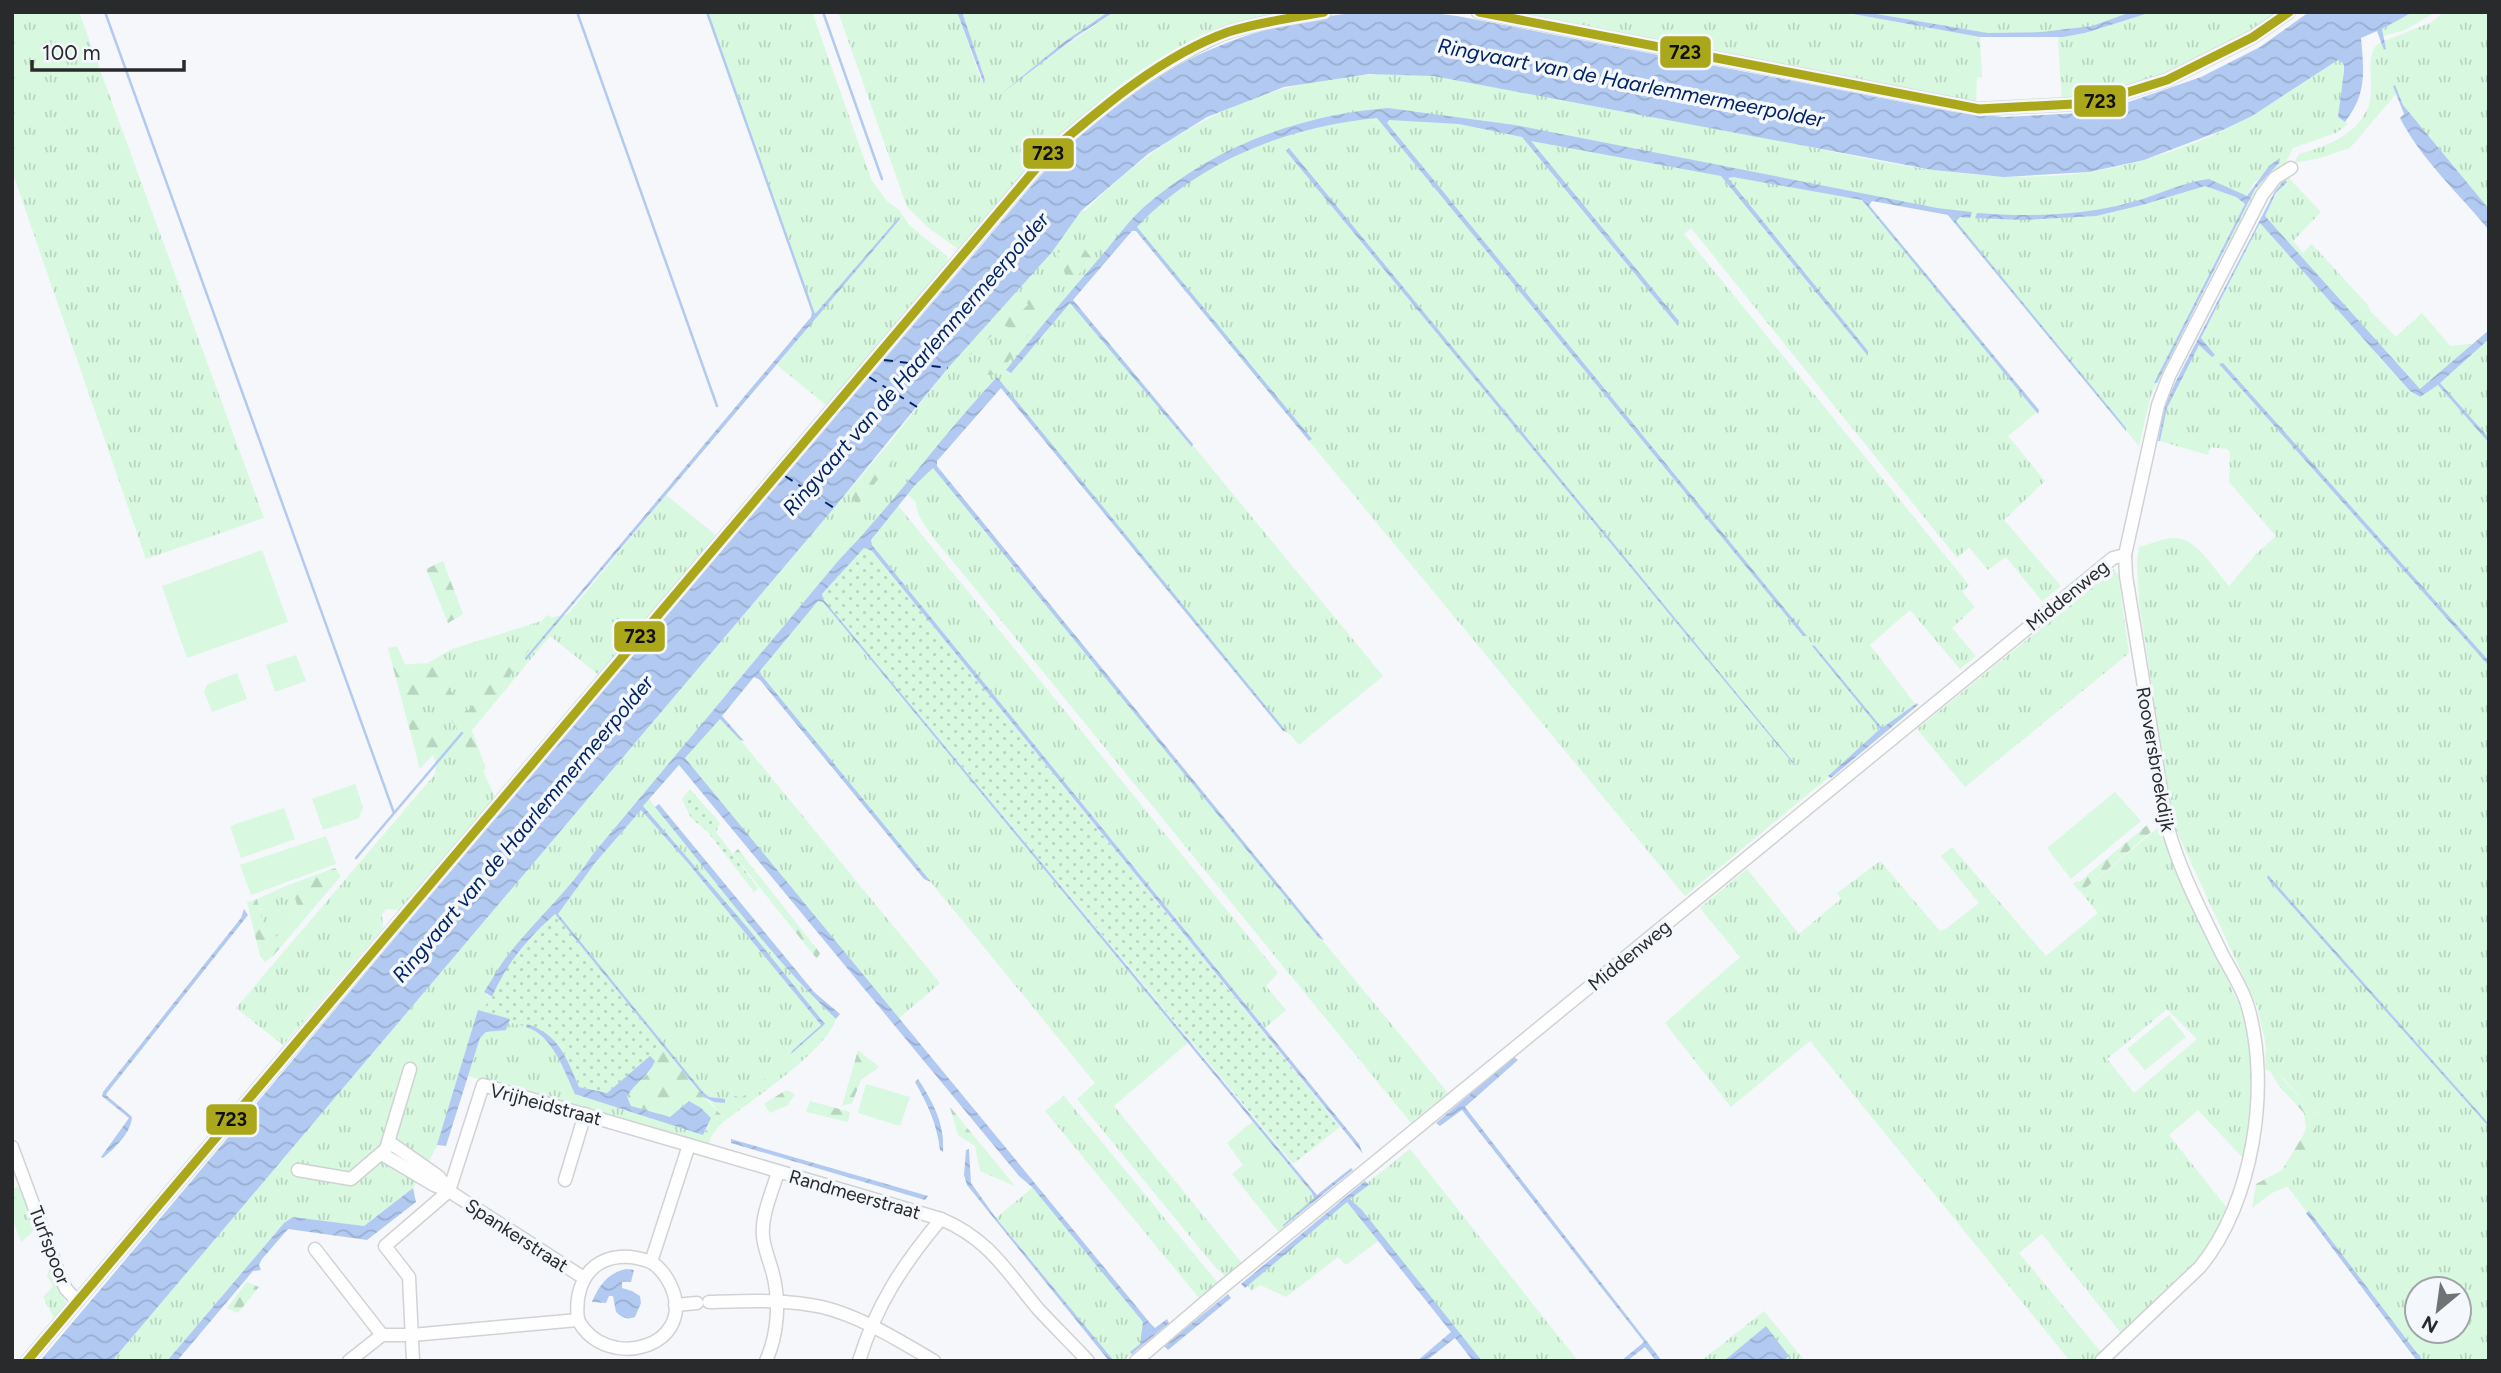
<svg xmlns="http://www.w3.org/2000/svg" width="2501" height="1373" font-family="Figtree,sans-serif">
<defs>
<pattern id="grass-tufts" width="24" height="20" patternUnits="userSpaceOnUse" patternTransform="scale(1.75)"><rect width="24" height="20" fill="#d8f8e0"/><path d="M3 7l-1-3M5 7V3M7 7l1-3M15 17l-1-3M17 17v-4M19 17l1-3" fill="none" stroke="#b9d5c0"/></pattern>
<pattern id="forest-firs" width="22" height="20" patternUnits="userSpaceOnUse" patternTransform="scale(1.75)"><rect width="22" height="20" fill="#d8f8e0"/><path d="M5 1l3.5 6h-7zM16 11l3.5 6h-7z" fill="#b9d5c0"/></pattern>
<pattern id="park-dots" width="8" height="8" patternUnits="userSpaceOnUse" patternTransform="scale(1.75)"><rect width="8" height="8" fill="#d8f8e0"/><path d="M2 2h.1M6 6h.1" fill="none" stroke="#b9d5c0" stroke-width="1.8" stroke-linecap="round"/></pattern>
<pattern id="water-waves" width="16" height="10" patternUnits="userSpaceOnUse" patternTransform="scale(1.75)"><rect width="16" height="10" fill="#b2caf2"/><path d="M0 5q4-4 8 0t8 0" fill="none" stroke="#99aed0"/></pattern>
</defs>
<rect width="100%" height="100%" fill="#f5f7fa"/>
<g fill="url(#grass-tufts)" fill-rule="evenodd">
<polygon points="12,12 79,12 264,518 146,559 12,171"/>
<polygon points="707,12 812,12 872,181 887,201 900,211 909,225 947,256 948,263 827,406 777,365 816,317 816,313 813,312"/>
<polygon points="838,12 957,12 981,80 985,83 962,12 1108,12 1064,42 1003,94 1035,67 1114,12 1297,12 1254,22 1115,92 958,249 930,229 907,207"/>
<polygon points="1488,12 1842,12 1980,37 1982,77 1977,77 1976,103"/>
<polygon points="1865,12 2131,12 2092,26 2041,32 1988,33"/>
<polygon points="2152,12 2286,12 2253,35 2142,87 2062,104 2058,37 2085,33"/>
<polygon points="2413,12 2436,12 2405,30 2383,36 2382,29"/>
<path d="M2444,12H2489V209L2403,105L2393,86L2396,94L2350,148L2320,158L2294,163L2299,154C2326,146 2353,137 2367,110C2378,89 2361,53 2381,42L2385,50L2384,41L2432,22Z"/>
<path d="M2338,60L2344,64L2343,91L2338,117L2348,124L2336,133L2293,148L2287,159L2288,165L2226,256L2223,253L2255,189L2279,163L2254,183L2247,196L2205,186L2236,197L2245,205L2151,395L2139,446L1946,213L1861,196L2037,412L2008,436L2045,481L2004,520L2061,586L2042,601L2006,557L1988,570L1969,547L1957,558L1691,228L1684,234L1969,585L1962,592L1975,607L1952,628L1976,656L1960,669L1910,610L1870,645L1916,705L1685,896L1133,228L1098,265L1073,300L1383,676L1299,745L1290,734L1283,731L998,384L930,463L1448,1093L1411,1123L955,564C944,550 914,518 916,502L905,492L838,561L593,854L581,873L484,992L489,997L484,1012L479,1010L438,1145L413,1188L364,1226L293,1217L284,1223L167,1361H112L891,441L963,349L1081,211L1086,210C1181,114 1297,63 1434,76C1484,81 1535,93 1585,103C1663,118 1742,132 1820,149C1900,166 1982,182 2065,175C2125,170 2202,145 2254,114C2283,97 2310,78 2338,60Z"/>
<path d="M2286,175L2321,212L2293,241L2303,253L2312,244L2367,304L2371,312L2396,337L2422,313L2450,346L2473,344L2420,390L2384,349L2377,355L2411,392L2419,397L2438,385L2489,443V1361H2421L2287,1186L2290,1185L2316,1132L2315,1113L2274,1068L2269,1058L2257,1006L2176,830L2170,803L2139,603L2137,561L2139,547C2152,544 2169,535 2182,539C2198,543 2218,573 2229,586L2255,555L2276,536L2229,482L2230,452L2227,449L2210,447L2208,455L2160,441L2167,408L2177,386L2260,223L2285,180L2275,191L2276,182ZM2417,1289H2459V1331H2417Z"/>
<polygon points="2489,339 2489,438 2440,383"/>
<polygon points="666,495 717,536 599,675 550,636 467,736 495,797 399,910 386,909 382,915 383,928 283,1045 236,1008 435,774 436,765 433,754 398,665 428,663 452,649 561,615 567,615"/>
<polygon points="896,503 1278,973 1266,986 1286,1010 1265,1028 872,545 871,541"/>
<polygon points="2114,569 2118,575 2129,653 1965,787 1917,729"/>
<polygon points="818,601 823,602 1189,1042 1114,1106 1242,1263 1228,1276 1225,1276 1216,1268 1077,1099 1095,1083 759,672"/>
<polygon points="720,715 940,983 897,1020 685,758"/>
<path d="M649,799C710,873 767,954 836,1019C826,1051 754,1098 726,1120L708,1099L714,1102L725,1100L709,1097L703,1092L558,914L595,863L641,810L687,862L821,1025L818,1028L825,1024L747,927L643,806Z"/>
<path d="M2160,826L2170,856L2243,1013C2257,1058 2250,1101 2245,1147L2243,1158L2198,1110L2169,1135L2227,1208C2209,1260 2161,1295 2121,1333L2042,1234L2019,1253L2101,1352L2092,1361H2070L1810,1041L1731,1107L1665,1023L1740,957L1700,908L1747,869L1799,934L1841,899L1837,893L1880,861L1940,931L1947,928L1979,903L1941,856L1952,847L2046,956L2098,913L2081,892ZM2167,1009L2197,1039L2134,1093L2107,1059Z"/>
<polygon points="291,884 299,912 268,947 257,899"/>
<path d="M509,1022C517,1025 529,1026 536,1030C556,1043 566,1075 575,1094L711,1137L708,1147L468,1076L480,1038L486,1032L506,1029Z"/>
<polygon points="1064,1096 1218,1283 1199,1298 1045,1111"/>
<polygon points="1253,1121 1312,1193 1314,1198 1283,1227 1318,1199 1321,1203 1283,1233 1278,1231 1232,1174 1243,1165 1227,1143"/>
<polygon points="1410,1149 1578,1361 1482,1361 1351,1201 1350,1199 1368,1185 1367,1183"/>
<polygon points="21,1186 38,1227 21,1242 12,1218 12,1189"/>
<polygon points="1034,1186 1156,1334 1123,1361 1114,1361 996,1218"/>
<polygon points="1347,1201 1378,1241 1346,1265 1338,1257 1286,1297 1260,1285 1252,1291 1247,1285"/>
<polygon points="51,1265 66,1303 54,1318 43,1297 53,1286 47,1276"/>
<polygon points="1764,1311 1805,1361 1783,1361 1788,1356 1766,1327 1724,1361 1701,1361"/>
</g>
<g fill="url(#forest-firs)">
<polygon points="1084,248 1093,260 1069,284 1057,253"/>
<polygon points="1029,283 1030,292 1049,309 1001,371 992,375 981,374 981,363 998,358 1015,332 1004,325 969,356 996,319 1008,308 1019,313 1028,305 1021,291"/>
<polygon points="883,457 893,461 858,504 849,497"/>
<polygon points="443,561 463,614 448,623 426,569"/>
<polygon points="547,615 553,618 487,706 470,725 486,769 480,772 450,717 431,695 417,696 439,748 420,769 388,648 397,646 410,676 446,658 448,688 468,711"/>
<polygon points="2147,825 2151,832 2081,892 2073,884 2077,881 2079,882"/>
<polygon points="738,849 820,953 817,959 733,854"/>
<polygon points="335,868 341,876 273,956 265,962 260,956 247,902 257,899 268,946 299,912 291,884"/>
<path d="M554,913L704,1097L726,1120L719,1126L711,1137L703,1135L709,1125L682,1106L670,1118L631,1107L627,1098L631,1088L652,1070L579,1087C567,1060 559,1035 527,1024L526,1027L484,1012L489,997H492L502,974Z"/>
<path d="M2266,1042C2272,1072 2290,1088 2312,1108L2317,1120L2316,1132L2295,1177L2290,1185L2272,1193L2252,1208L2256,1184L2282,1170L2304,1134L2306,1127L2304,1113L2279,1086L2270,1071L2265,1069Z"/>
<polygon points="858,1050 879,1067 861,1080 852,1103 842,1106"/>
<polygon points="782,1066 787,1069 734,1113 730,1094 741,1098"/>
<polygon points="786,1090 795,1094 788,1105 770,1113 764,1104"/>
<polygon points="810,1101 850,1112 848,1122 806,1112"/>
<polygon points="950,1107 1015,1186 980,1171 975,1146 958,1135"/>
<polygon points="247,1282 259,1287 238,1313 227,1308"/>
</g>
<g fill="url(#park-dots)">
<polygon points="864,548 872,551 1340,1127 1293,1164 823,599 822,594"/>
<polygon points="690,789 720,823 716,832 758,888 754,892 708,832 691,818 682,799"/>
<path d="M554,913L664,1048L653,1058L650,1056L607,1093L579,1087L561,1047L527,1024L526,1027L484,1012L489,997H492C506,963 529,940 554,913Z"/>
</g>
<g fill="#d8f8e0">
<polygon points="262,550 288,622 187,658 162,586"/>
<polygon points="296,655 306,681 275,692 266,665"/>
<polygon points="237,673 247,699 212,712 204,691 208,684"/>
<polygon points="355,784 363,807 359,818 323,830 312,799"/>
<polygon points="2115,792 2141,821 2071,879 2047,848"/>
<polygon points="284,808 295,839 241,858 230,826"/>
<polygon points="326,836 336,864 251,895 240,865"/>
<polygon points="2169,1015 2186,1037 2145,1070 2127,1049"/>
<polygon points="866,1084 910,1097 900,1126 858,1113"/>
</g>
<g fill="url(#water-waves)">
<polygon points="957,12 962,12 985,80 984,84"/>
<polygon points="1108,12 1114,12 1077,36 1001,94 1064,42"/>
<path d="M1363,12H1425L1457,16L1954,112L2004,117L2081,113L2120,105L2201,77L2260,47L2309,12H2413L2382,29L2386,49L2384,50L2377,31L2361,38C2364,73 2367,93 2345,122L2338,117L2344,71V64L2338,60L2252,116L2223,130L2144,160L2089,172L2004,177L1933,170L1433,76L1369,74L1284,87L1207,117L1148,154L1081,211L1052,252L948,368L834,508L112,1361H40C292,1063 539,762 793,467C856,393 918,319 981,246C1020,200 1058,150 1106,112C1184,52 1264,21 1363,12Z"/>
<polygon points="1842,12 1865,12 1988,33 2041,32 2092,26 2131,12 2152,12 2085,33 2063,37 1980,37"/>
<path d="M2395,85L2403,105L2489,209V230C2460,195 2420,158 2400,118L2404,114L2393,86Z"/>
<path d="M1388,108L1515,125L1937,208L1972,212L1970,218L1960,217L1956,221L2126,428V431L1948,215L1872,201L1869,205L2039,410L2038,414L1862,200L1733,177L1728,178L1868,351V356L1721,176L1531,141L1679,321L1678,326L1522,137L1459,124L1389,120L1387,123L1807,636H1803L1377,118C1287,127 1200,160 1137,227L1312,439L1309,441L1136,231H1132L1073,300L1193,444L1192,447L1070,303L1011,373L1006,370C1037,331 1069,293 1102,255C1116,239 1129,220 1144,207C1212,147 1299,115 1388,108Z"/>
<polygon points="1289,148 1794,763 1795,766 1286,151"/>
<path d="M2280,158L2279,163L2255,189L2157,383H2154L2245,204L2236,197L2205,186L2142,205L2096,216L2023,220L1975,218L1977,213C2027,217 2083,216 2132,202C2158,195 2183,182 2209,179L2247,196L2269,166Z"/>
<polygon points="2285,180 2287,182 2276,193 2265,216 2420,389 2489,330 2489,339 2440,383 2489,438 2489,443 2438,385 2420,397 2410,391 2260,223 2201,338 2215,355 2212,357 2199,345 2167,408 2160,441 2158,441 2164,408 2175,383 2275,191"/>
<polygon points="899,217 900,219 526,660 525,658 811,317 812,312 816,313"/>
<polygon points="2223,363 2489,661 2489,666 2219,364"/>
<path d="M997,377L1287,732L1283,731L1001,388L937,461V466L1324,940L1319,938L933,468L915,485L871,540L872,545L1359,1144L1363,1154L872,551L864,548L822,594L823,599L1317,1195L1351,1168L1353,1170L1283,1227V1225L1314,1198L1312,1193L823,602L818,601L759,672L931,882L924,879L760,680L754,677L722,716L744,741L740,740L720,719L685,758L1150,1323L1155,1328L1167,1319L1169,1323L1132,1354L1130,1352L1140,1344L1143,1322L1032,1187L1019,1176L679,765L643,806L747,927L825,1024L791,1054L792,1051L821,1025L687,862L641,810L595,863L558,914L703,1092L709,1097L725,1099V1103L714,1102L704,1097L555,914C528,938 506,964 492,997L484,992C492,980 499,966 508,955C535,920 569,891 593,854L838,561C894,503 941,437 997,377Z"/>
<polygon points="1814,645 1882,728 1917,703 1918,705 1831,778 1828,776 1880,729 1812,646"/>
<path d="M659,804L814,992L840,1014L836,1019C769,956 714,878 655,807Z"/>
<polygon points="2268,875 2489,1124 2489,1127 2267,878"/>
<path d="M244,909L248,915L107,1093L106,1095L132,1117C131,1133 115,1148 103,1158L101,1157L129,1118L102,1096L103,1092L241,918Z"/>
<polygon points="478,1010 510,1019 506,1030 486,1032 480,1038 446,1146 437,1145"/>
<path d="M527,1024C559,1034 567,1059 579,1087L607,1093L650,1056L655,1061C649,1076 634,1083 627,1097L631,1106L670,1117L689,1101L701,1108L711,1118L703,1135L575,1094C564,1071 553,1035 526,1027Z"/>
<polygon points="1514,1057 1518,1060 1465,1107 1662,1361 1656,1361 1645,1347 1627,1361 1621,1361 1644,1342 1462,1110 1440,1126 1436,1123"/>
<path d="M918,1079C933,1102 945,1124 943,1152L940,1150C937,1124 928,1105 915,1082Z"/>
<polygon points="731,1139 928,1196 925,1200 731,1143"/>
<polygon points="969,1149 971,1183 996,1218 1114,1361 1109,1361 967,1185 964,1175 966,1150"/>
<polygon points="1365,1181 1369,1185 1350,1199 1362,1210 1482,1361 1473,1361 1455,1338 1426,1361 1417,1361 1451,1332 1347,1202 1245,1288 1241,1284"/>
<polygon points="413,1188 416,1202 367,1240 288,1229 262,1259 259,1265 261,1270 253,1271 177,1361 167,1361 284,1223 293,1217 364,1226"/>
<polygon points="2309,1211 2423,1361 2417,1361 2306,1213"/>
<path d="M626,1269L634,1270L631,1282H622V1288L632,1291L640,1296L641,1303L635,1317C628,1320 622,1318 616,1312L613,1296H609L606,1303L592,1302C599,1285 608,1273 626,1269Z"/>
<polygon points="1228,1294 1231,1298 1168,1350 1164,1346"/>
<polygon points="1766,1326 1789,1356 1783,1361 1724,1361"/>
</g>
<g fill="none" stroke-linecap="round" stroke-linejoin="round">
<g stroke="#b2caf2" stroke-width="2.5">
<polyline points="105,12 394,813"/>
<polyline points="577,12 717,406"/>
<polyline points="707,12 813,312"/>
<polyline points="823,12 882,179"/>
<polyline points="356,858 462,733"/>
</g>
<g stroke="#022464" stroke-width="2" stroke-dasharray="9 7" stroke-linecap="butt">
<polyline points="884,360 948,368"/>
<polyline points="869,377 917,407"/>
<polyline points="785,476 834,508"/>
</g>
<g stroke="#d0d2d4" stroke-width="15">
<g id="minor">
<polyline points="1478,12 1979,109 2093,103 2167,80 2253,37 2289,12"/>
<polyline points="389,1142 439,1177 449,1191"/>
<polyline points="12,1147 59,1274 66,1289 77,1301"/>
<polyline points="382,1154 434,1185 449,1191 584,1278"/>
<polyline points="298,1170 351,1179 386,1149 410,1069"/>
<polyline points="565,1180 585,1114"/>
<polyline points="315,1249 382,1335"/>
<path d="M709,1302C747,1301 784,1299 822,1307C860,1316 900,1341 934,1361"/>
<polyline points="675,1305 697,1303"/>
<path d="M578,1320C606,1373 698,1347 671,1286C666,1276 661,1268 651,1262"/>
<path d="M27,1361L1049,153C1100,108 1154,66 1216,37C1244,24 1294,18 1325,12"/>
<path d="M349,1361L382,1335H412L578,1320C572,1271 605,1245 651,1262L689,1145L941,1219C989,1239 1007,1272 1039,1310C1055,1327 1072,1344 1088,1361"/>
<polyline points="413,1361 409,1277 385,1246 449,1191 483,1085 689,1145"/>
<path d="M766,1361C778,1334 780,1302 773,1274C770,1262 764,1249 763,1236C761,1216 772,1192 778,1172"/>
<path d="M859,1361C876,1305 904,1263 941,1219"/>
<polyline points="1136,1361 1224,1286 2113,558 2125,555"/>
<path d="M2101,1361L2200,1267C2253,1203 2271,1087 2248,1007C2243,989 2231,971 2222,954C2201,911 2178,868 2166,821L2126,576L2125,555L2158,405L2169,376L2262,195L2275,178L2291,168"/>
</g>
</g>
<use href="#minor" stroke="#fefefe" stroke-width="12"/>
<g stroke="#f4f7fb" stroke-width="14">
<g id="bus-1">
<polyline points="1479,12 1979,109 2093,103 2167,80 2253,37 2289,12"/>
<path d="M27,1361L1049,153C1101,108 1163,55 1228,32C1259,22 1292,18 1324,12"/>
</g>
</g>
<use href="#bus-1" stroke="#aaa71b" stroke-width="9"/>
</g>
<g text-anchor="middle" stroke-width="7" stroke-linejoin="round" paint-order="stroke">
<g font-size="19" fill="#282a2b" stroke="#f4f7fb">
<text transform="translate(2067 595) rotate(-39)" y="7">Middenweg</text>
<text transform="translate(2156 759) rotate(80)" y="7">Rooversbroekdijk</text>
<text transform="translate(1629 955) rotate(-39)" y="7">Middenweg</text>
<text transform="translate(546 1104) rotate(15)" y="7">Vrijheidstraat</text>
<text transform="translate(855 1194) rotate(16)" y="7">Randmeerstraat</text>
<text transform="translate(517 1235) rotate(33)" y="7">Spankerstraat</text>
<text transform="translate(50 1245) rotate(69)" y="7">Turfspoor</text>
</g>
<g font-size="21" font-style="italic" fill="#022464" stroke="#f4f7fb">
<text transform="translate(1631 83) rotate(11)" y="7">Ringvaart van de Haarlemmermeerpolder</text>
<text transform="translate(916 364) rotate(-49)" y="7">Ringvaart van de Haarlemmermeerpolder</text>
<text transform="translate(523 829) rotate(-50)" y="7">Ringvaart van de Haarlemmermeerpolder</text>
</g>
</g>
<g stroke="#f4f7fb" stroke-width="2.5">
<rect x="1659" y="35" width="53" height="34" rx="7" fill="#aaa71b"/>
<rect x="2073" y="84" width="54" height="34" rx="7" fill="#aaa71b"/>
<rect x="1022" y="137" width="53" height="33" rx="7" fill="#aaa71b"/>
<rect x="613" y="620" width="53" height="33" rx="7" fill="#aaa71b"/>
<rect x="205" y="1103" width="53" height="33" rx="7" fill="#aaa71b"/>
</g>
<g font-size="19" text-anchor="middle" font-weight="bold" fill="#111">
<text x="1685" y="59">723</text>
<text x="2100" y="108">723</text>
<text x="1048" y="160">723</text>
<text x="640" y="643">723</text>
<text x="231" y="1126">723</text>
</g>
<rect width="2501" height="1373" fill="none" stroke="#282a2b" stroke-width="28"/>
<g transform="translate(2438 1310) rotate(209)"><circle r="33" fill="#f4f7fb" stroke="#a2a5a8" stroke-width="2"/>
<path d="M0-5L12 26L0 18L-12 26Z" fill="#707273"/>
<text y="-10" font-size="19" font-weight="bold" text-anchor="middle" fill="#282a2b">N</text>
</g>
<path d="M32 60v10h152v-10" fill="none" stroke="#282a2b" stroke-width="3.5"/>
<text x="42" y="60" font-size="21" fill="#282a2b" stroke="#f4f7fb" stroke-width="5" paint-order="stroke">100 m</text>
</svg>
